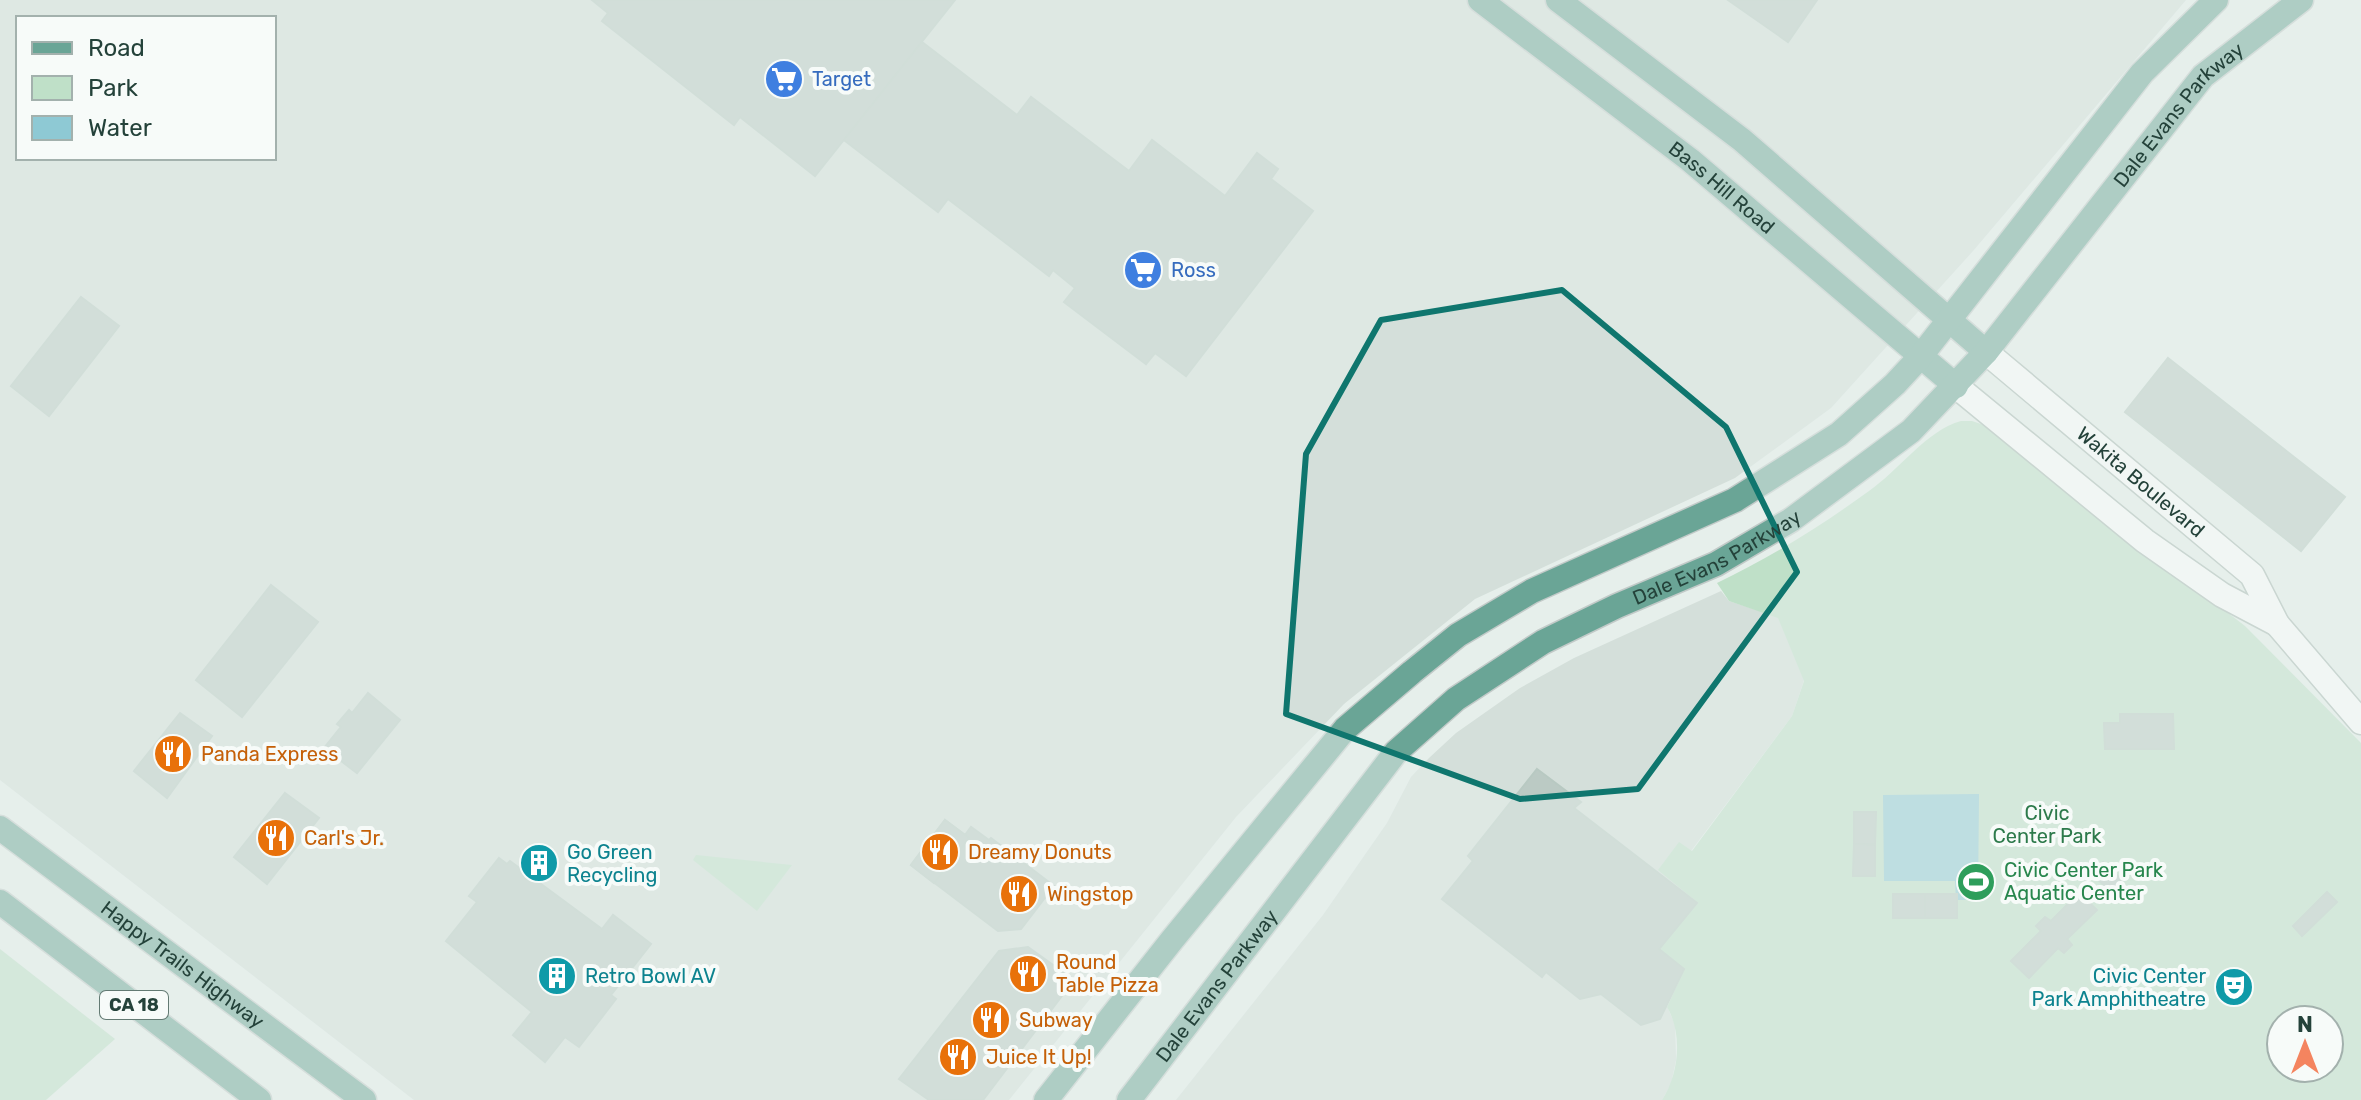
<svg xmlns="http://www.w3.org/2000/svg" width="2361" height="1100" font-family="Rubik,sans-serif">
<rect width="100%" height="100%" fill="#e6efeb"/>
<g fill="#d4dfda" fill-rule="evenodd">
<path d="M0,0H2186L1973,251L1831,408L1735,478L1475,599L1344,704L1236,817L1009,1100H414L0,780ZM18,18H274V158H18Z"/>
<polygon points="1721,591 1729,601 1778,617 1804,680 1792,716 1691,851 1699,903 1684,969 1667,1006 1675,1025 1676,1060 1671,1084 1662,1100 1176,1100 1323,915 1387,823 1411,777 1429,758 1456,733 1520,688 1574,658"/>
</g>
<g fill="#bfe0c8" fill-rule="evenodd">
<path d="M1961,421H1972L1984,425L2245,626L2361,743V1100H1662C1679,1074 1683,1034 1667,1007L1684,970L1659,949L1698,903L1658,870L1679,842L1692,851L1792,716L1804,681L1778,618L1729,601L1717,583C1771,557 1821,526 1869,491C1898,471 1927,430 1961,421ZM2281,1020H2329V1068H2281Z"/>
<polygon points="696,855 792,865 757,911 693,860"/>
<polygon points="0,949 115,1039 46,1100 0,1100"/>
</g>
<polygon fill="#8ec9d4" points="1979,794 1978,900 1956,900 1955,881 1884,881 1883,795"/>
<g fill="#bbcac4" stroke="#b8c9c2" stroke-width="2">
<polygon points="592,0 955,0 815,176 740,117 734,125 602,21 608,13"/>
<polygon points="1728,0 1817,0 1788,42"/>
<polygon points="922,42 1017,115 1031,97 1129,171 1152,140 1225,196 1257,153 1278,169 1271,179 1313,211 1186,376 1155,353 1146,364 1064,302 1075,288 1053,270 1049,276 948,199 938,212 844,140"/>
<polygon points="81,297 119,326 49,416 11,386"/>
<polygon points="2168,358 2345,497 2301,551 2125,412"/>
<polygon points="271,585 318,622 242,717 196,680"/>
<polygon points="368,693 400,720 357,773 324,748 341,727 337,724 349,710 352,713"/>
<polygon points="180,713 212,736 167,798 134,771"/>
<polygon points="2120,714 2173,714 2174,749 2105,749 2104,723 2120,723"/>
<polygon points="1537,769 1581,802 1574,808 1697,903 1659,949 1684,969 1660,1019 1641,1025 1601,994 1580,999 1546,972 1542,977 1442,899 1473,861 1468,856"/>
<polygon points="285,793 319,818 267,884 234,857"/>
<polygon points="1854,812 1876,812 1875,844 1854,844"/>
<polygon points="945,820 965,835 971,827 989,840 991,838 1054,886 1021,929 998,931 911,865"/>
<polygon points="945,820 969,838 934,883 911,865"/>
<polygon points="1854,844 1875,845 1875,876 1853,876"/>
<polygon points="534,852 551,865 543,875 526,861"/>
<polygon points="499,858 507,864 510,861 602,929 613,915 651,944 611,995 616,999 579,1047 565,1037 545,1062 513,1035 532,1012 446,941 477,902 469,896"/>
<polygon points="2103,862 2122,880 2111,892 2091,873"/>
<polygon points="2327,892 2337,902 2302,936 2293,926"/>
<polygon points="2079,893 2097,910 2067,939 2072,945 2064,953 2058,948 2029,978 2011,961 2041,931 2036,926 2045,917 2051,921"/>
<rect x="1893" y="894" width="32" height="24"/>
<rect x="1925" y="894" width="32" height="24"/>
<polygon points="1028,947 1074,980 983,1100 929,1100 899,1079 999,951"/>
</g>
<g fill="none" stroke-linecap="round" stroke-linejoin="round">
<g stroke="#a8b8b2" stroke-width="27">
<g id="minor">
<path id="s1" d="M1986,352L2252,575L2277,624L2361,722"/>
<polyline points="1956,386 2145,541 2222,595 2277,624"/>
</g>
</g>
<g stroke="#c2cac8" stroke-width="27">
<g id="major">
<path id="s2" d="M1480,0L1690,160L1956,386"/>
<polyline points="1558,0 1742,140 1986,352"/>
<path id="s3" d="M0,828L364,1100"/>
<polyline points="0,902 259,1100"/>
<polyline points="1046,1100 1172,940 1345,729 1412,672 1458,635 1532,591 1735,500 1839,434 1895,384 1920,357 2142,73 2216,0"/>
<path id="s4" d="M1129,1100L1396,752L1456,699L1543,642L1617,606L1716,564L1791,520L1911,431L1986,352L2203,76L2301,0"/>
</g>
</g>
<use href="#minor" stroke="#fff" stroke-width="24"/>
<use href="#major" stroke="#6aa596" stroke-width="24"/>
</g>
<path d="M0 0H2361V1100H0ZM1562,290L1726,427L1797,572L1638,789L1520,799L1286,714L1306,454L1381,320Z" fill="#e6efeb" fill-opacity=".55" fill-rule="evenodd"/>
<path fill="none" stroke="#0f766e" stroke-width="6" stroke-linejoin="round" d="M1562,290L1726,427L1797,572L1638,789L1520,799L1286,714L1306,454L1381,320Z"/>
<defs>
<g id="supermarket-disc" transform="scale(2)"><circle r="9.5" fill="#3f7fe0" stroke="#f7fbf9"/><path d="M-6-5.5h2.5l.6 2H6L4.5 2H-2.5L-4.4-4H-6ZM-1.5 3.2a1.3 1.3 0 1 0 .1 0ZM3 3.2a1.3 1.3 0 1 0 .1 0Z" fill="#fff"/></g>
<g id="restaurant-disc" transform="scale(2)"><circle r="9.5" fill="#e8710a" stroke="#f7fbf9"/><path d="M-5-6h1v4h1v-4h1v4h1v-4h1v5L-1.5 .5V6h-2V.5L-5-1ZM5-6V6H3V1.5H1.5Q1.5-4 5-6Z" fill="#fff"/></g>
<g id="building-disc" transform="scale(2)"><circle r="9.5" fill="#0f9aa8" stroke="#f7fbf9"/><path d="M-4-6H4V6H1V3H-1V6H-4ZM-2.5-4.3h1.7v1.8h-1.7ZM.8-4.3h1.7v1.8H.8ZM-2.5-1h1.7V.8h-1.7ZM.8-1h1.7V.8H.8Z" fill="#fff"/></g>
<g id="stadium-disc" transform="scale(2)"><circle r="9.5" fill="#2e9e5b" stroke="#f7fbf9"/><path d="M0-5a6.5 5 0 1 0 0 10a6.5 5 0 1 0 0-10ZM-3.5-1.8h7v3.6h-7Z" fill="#fff"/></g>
<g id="theatre-disc" transform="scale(2)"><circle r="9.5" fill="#0f9aa8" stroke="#f7fbf9"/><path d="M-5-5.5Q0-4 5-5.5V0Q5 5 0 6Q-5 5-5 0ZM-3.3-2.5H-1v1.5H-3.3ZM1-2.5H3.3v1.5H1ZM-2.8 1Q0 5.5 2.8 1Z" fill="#fff"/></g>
</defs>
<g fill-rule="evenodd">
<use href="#supermarket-disc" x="784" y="79"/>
<use href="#supermarket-disc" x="1143" y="270"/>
<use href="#restaurant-disc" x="173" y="754"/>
<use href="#restaurant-disc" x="276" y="838"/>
<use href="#restaurant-disc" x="940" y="852"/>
<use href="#building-disc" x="539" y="863"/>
<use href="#stadium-disc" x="1976" y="882"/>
<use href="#restaurant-disc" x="1019" y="894"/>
<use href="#restaurant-disc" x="1028" y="974"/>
<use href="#building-disc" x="557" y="976"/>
<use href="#theatre-disc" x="2234" y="987"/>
<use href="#restaurant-disc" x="991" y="1020"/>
<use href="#restaurant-disc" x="958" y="1057"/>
</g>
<g text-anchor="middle" stroke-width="8" stroke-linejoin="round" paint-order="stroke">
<rect fill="#f7fbf9" stroke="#637a73" stroke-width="2" x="100" y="991" width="68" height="28" rx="6"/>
<g font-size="18" font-weight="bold" fill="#24423a">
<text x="134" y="1011">CA 18</text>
</g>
<g font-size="20" fill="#366cbe" stroke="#f7fbf9" text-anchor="start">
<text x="812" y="86">Target</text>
<text x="1171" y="277">Ross</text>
</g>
<g font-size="20" fill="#24423a" stroke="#f7fbf9">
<text dy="7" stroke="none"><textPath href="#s4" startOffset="1464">Dale Evans Parkway</textPath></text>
<text dy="7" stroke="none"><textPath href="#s2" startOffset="306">Bass Hill Road</textPath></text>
<text dy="7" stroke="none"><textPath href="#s1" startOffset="202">Wakita Boulevard</textPath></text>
<text dy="7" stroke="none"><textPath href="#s4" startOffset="816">Dale Evans Parkway</textPath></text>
<text dy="7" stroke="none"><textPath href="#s3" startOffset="228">Happy Trails Highway</textPath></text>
<text dy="7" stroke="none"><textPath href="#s4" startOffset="144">Dale Evans Parkway</textPath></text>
</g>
<g font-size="20" fill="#c56008" stroke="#f7fbf9" text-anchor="start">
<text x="201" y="761">Panda Express</text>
<text x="304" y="845">Carl's Jr.</text>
<text x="968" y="859">Dreamy Donuts</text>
<text x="1047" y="901">Wingstop</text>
<text x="1056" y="969">Round<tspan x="1056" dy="23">Table Pizza</tspan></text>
<text x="1019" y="1027">Subway</text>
<text x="986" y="1064">Juice It Up!</text>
</g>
<g font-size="20" fill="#2d7a4b" stroke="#f7fbf9">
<text x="2047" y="820">Civic<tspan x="2047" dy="23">Center Park</tspan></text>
</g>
<g font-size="20" fill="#0d838f" stroke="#f7fbf9" text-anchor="start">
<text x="567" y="859">Go Green<tspan x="567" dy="23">Recycling</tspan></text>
<text x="585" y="983">Retro Bowl AV</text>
<text x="2206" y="983" text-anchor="end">Civic Center<tspan x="2206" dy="23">Park Amphitheatre</tspan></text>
</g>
<g font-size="20" fill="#27864d" stroke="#f7fbf9" text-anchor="start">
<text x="2004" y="877">Civic Center Park<tspan x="2004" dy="23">Aquatic Center</tspan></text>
</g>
</g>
<rect x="16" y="16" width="260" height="144" fill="#f7fbf9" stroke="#a3b1ad" stroke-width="2"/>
<rect x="32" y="42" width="40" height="12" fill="#6aa596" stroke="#a3b1ad" stroke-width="2"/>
<text x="88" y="56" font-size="24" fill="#24423a">Road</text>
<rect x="32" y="76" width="40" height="24" fill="#bfe0c8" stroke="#a3b1ad" stroke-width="2"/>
<text x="88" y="96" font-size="24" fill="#24423a">Park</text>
<rect x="32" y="116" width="40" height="24" fill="#8ec9d4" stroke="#a3b1ad" stroke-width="2"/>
<text x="88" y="136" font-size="24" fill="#24423a">Water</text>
<g transform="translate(2305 1044)"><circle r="38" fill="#f7fbf9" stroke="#a3b1ad" stroke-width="2"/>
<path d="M0-6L14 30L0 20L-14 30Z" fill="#f4845f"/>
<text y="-12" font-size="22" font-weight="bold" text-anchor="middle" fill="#24423a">N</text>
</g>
</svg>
